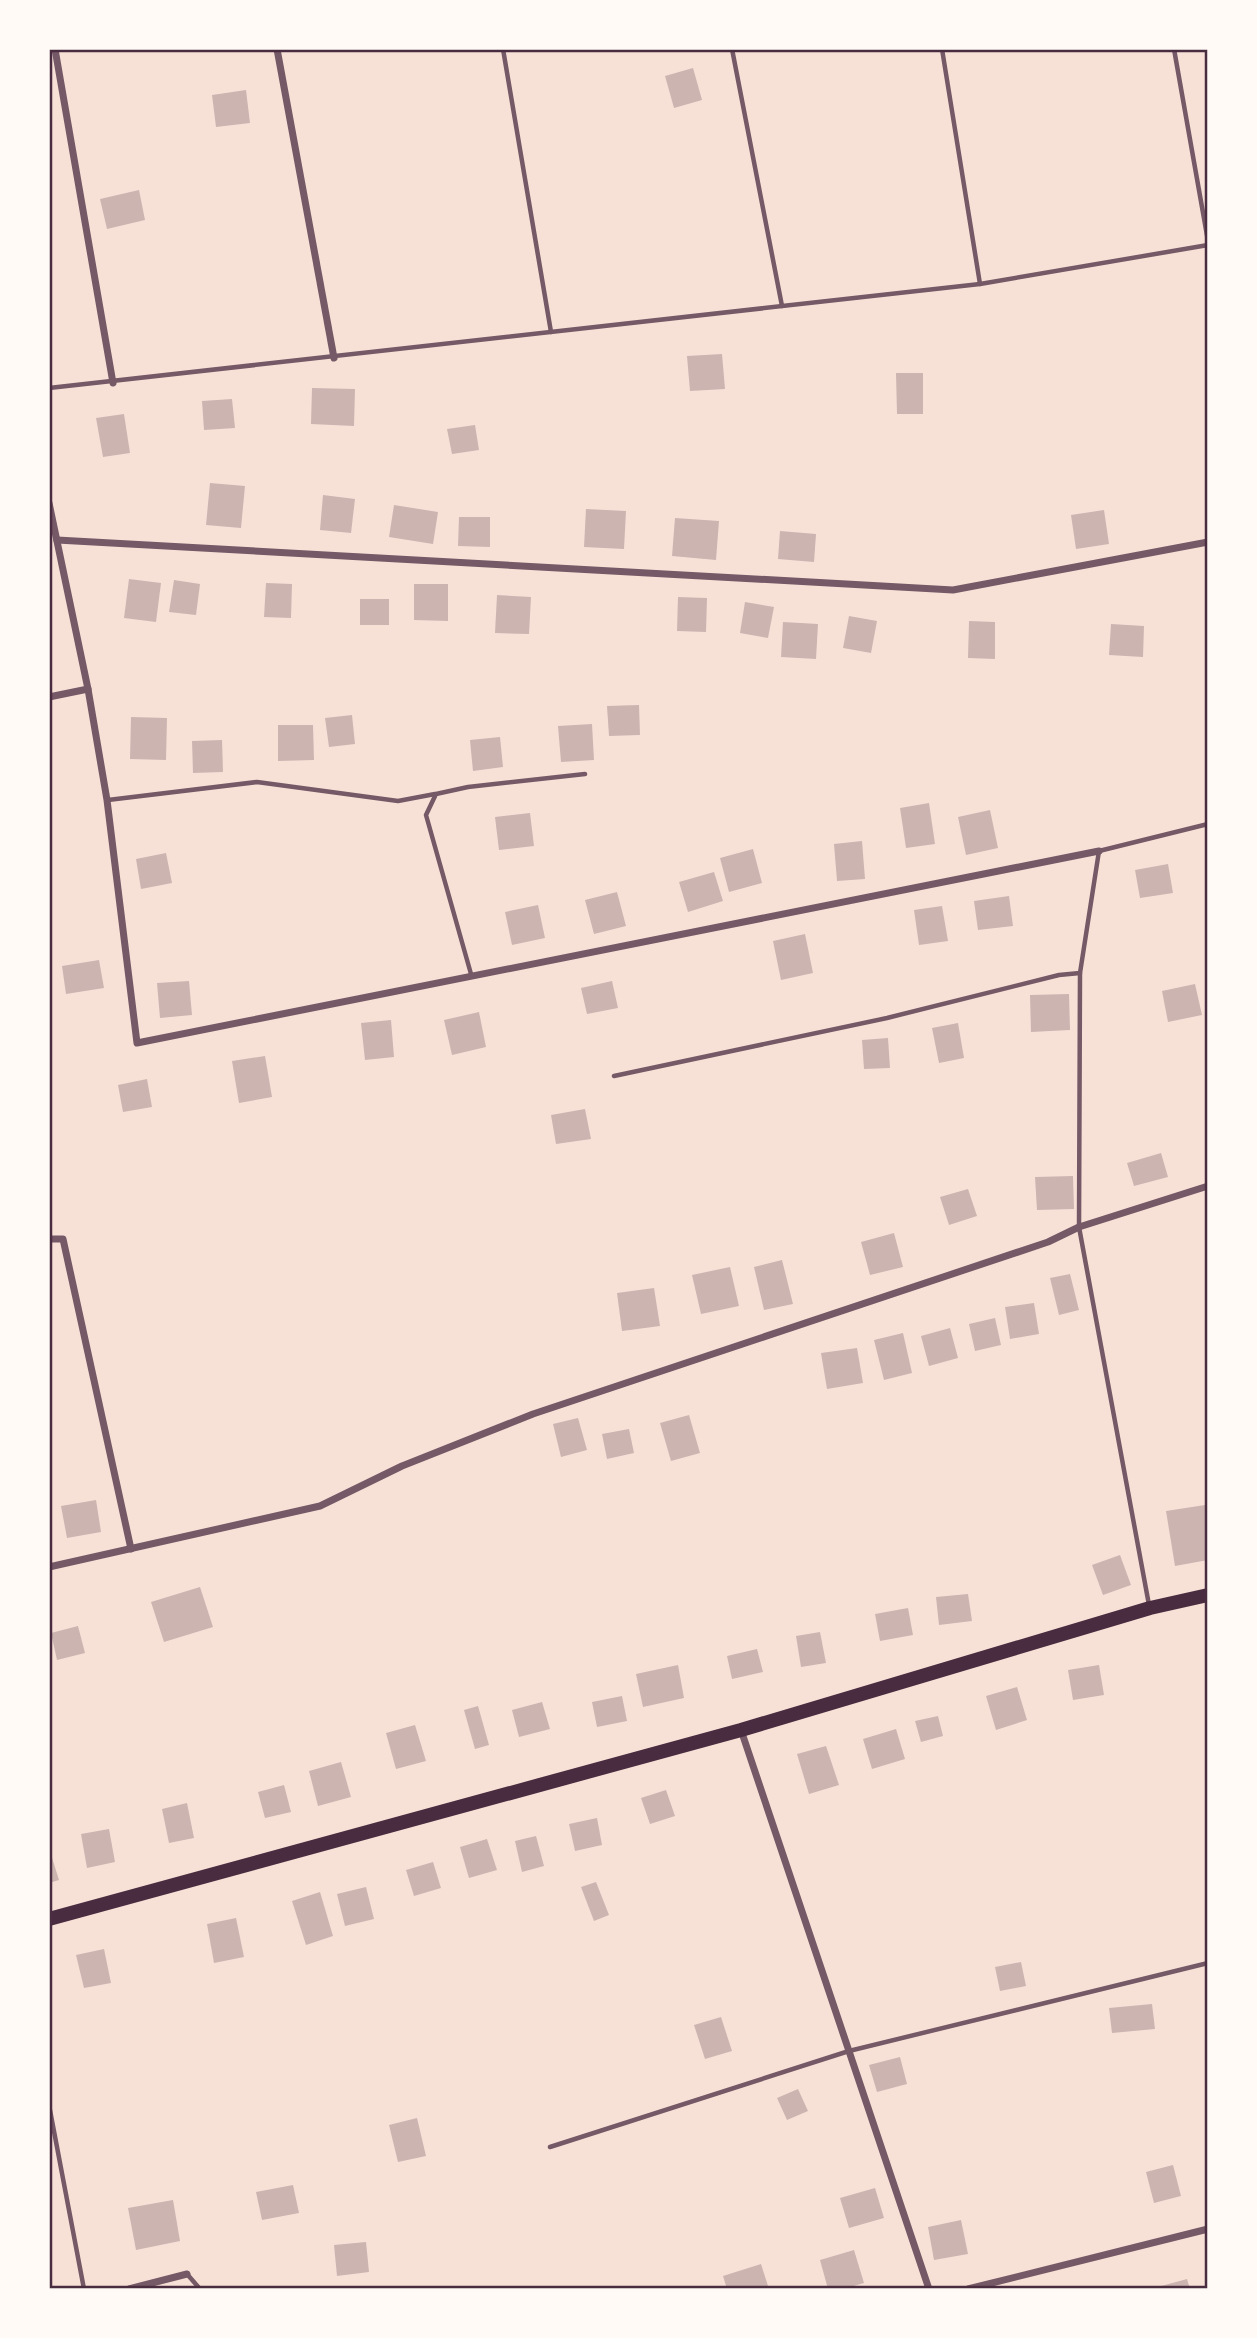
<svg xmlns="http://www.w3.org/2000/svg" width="1257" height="2338" font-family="Raleway,sans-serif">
<rect width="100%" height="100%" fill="#f7e1d7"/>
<g fill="#ccb4b1">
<polygon points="693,68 702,100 674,108 665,76"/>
<polygon points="246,90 250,123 216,127 212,95"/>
<polygon points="139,190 145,220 107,229 100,199"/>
<polygon points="722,354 725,389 690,391 687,356"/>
<polygon points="896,373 923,373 923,414 897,414"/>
<polygon points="312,388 355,389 354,426 311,424"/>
<polygon points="232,399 235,428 204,430 202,401"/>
<polygon points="124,414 130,453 103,457 96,418"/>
<polygon points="475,425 479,450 452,454 447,429"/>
<polygon points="210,483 245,486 241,528 206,525"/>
<polygon points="323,495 355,499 351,533 320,530"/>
<polygon points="394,505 438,512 433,544 389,537"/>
<polygon points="586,509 626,511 624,549 584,547"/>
<polygon points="1104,510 1109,544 1076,549 1071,515"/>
<polygon points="459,517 490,517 490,547 458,546"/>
<polygon points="675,518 719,521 716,560 672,556"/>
<polygon points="780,531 816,534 814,562 778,559"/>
<polygon points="129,579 161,583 156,622 124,618"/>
<polygon points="174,580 200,584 196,615 169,612"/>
<polygon points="266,583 292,584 291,618 264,617"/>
<polygon points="414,584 448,584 448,621 414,620"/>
<polygon points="497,595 531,597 529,634 495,633"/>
<polygon points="678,597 707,598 706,632 677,631"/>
<rect x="360" y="599" width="29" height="26"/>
<polygon points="745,602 774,607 768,638 740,633"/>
<polygon points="849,616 877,621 871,653 843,648"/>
<polygon points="969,621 995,622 995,659 968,658"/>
<polygon points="783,622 818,624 816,659 781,657"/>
<polygon points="1111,624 1144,626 1143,657 1109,655"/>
<polygon points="639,705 640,735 609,736 607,706"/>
<polygon points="352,715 355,744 329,747 325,718"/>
<polygon points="131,717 167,718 166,760 130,759"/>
<polygon points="592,724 594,760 561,762 558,726"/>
<polygon points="278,725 313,725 314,760 278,761"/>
<polygon points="500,737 503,767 473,771 470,740"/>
<polygon points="222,740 223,772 193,773 192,741"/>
<polygon points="929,803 935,844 906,848 900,808"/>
<polygon points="990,810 998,848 966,855 958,817"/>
<polygon points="530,813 534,846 499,850 495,817"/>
<polygon points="862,841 865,879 837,881 834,844"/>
<polygon points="753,849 762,883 729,892 720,858"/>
<polygon points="166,853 172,883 141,889 136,859"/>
<polygon points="1168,864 1173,893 1140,898 1135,870"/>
<polygon points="714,872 723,901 688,912 679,882"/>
<polygon points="617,892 626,926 594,934 585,900"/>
<polygon points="1009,896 1013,926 978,930 974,901"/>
<polygon points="538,905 545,938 512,945 505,912"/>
<polygon points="942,906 948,941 919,945 914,910"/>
<polygon points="805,934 813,973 781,980 773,941"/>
<polygon points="99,960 104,988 66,994 62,966"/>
<polygon points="189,981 192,1015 160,1018 157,983"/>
<polygon points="612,981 618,1008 587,1014 581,988"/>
<polygon points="1195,984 1202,1015 1168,1022 1162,991"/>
<polygon points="1069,994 1070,1030 1031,1032 1030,995"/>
<polygon points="479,1012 486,1047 452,1055 444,1020"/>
<polygon points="391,1020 394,1057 365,1060 361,1023"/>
<polygon points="958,1023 964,1058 939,1063 932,1028"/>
<polygon points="888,1038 890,1068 864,1069 862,1040"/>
<polygon points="265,1056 272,1097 239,1103 232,1061"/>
<polygon points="147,1079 152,1107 123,1112 118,1085"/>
<polygon points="585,1109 591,1139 556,1144 551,1115"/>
<polygon points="1161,1153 1168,1177 1134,1186 1127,1163"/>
<polygon points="1073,1176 1074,1209 1037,1210 1035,1177"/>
<polygon points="968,1189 977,1216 949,1225 940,1197"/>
<polygon points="894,1233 903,1267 870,1275 861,1242"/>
<polygon points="782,1260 793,1304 764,1310 754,1267"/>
<polygon points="730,1267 739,1306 701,1314 692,1275"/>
<polygon points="1070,1274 1079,1310 1059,1315 1050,1278"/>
<polygon points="654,1288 660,1326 622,1331 617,1293"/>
<polygon points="1034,1303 1039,1334 1010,1339 1005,1307"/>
<polygon points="995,1318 1001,1345 975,1351 969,1324"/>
<polygon points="950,1328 958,1358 929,1366 921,1336"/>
<polygon points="903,1333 912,1373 884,1380 874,1340"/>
<polygon points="857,1348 863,1383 827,1389 821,1353"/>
<polygon points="689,1415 700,1453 671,1461 660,1423"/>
<polygon points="578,1418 587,1450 561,1457 553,1424"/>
<polygon points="629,1429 634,1453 607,1459 602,1434"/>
<polygon points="96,1500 101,1532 67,1538 61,1506"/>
<polygon points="1205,1505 1208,1560 1175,1566 1166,1511"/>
<polygon points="1120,1555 1131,1585 1103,1595 1092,1565"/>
<polygon points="200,1587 213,1627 164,1642 151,1602"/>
<polygon points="968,1594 972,1621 939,1625 936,1597"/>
<polygon points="908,1608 913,1635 880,1641 875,1614"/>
<polygon points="78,1626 85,1653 57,1660 51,1633"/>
<polygon points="820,1632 826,1663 801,1667 796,1636"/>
<polygon points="757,1649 763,1672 732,1679 727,1656"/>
<polygon points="678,1665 684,1698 643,1707 636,1674"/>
<polygon points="1099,1665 1104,1695 1073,1700 1068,1670"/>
<polygon points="1017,1687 1027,1720 996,1730 986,1696"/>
<polygon points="622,1696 627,1721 597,1727 592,1702"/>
<polygon points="542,1702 550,1729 519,1737 512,1710"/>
<polygon points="478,1706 489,1745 475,1749 464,1710"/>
<polygon points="938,1716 943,1736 921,1742 915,1721"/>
<polygon points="415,1725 426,1761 396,1769 386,1733"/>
<polygon points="896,1729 905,1759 872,1769 863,1739"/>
<polygon points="826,1746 839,1785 809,1794 797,1754"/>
<polygon points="341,1762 351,1797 318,1806 309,1771"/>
<polygon points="284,1785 291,1812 265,1818 258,1792"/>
<polygon points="666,1790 675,1816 650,1824 641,1798"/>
<polygon points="187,1803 194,1838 169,1843 162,1809"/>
<polygon points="597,1818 602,1845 575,1851 569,1824"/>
<polygon points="109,1829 115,1862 87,1868 81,1834"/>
<polygon points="536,1836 544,1866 522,1872 515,1841"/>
<polygon points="487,1839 497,1870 469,1878 460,1847"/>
<polygon points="49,1848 59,1880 49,1883"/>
<polygon points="433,1862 441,1888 414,1896 406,1870"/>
<polygon points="596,1882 609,1915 594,1921 581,1887"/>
<polygon points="366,1887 374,1919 345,1926 337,1894"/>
<polygon points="320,1892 333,1936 306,1945 292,1901"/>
<polygon points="236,1918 244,1957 214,1963 207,1924"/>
<polygon points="104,1949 111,1983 84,1988 76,1955"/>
<polygon points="1021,1962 1026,1986 1000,1991 995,1967"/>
<polygon points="1152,2004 1155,2029 1112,2033 1109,2008"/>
<polygon points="721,2017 732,2051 705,2059 694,2025"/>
<polygon points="900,2057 907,2084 877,2092 869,2065"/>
<polygon points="798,2089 808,2111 787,2120 777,2098"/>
<polygon points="417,2118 426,2156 398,2162 389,2125"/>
<polygon points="1173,2165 1181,2196 1154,2203 1146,2172"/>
<polygon points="293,2185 299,2213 262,2220 256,2192"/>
<polygon points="875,2188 884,2218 849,2228 840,2198"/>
<polygon points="173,2200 180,2241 136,2250 128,2208"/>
<polygon points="961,2220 968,2254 934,2260 928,2227"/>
<polygon points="366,2242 369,2272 337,2276 334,2245"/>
<polygon points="854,2250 864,2283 843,2289 828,2289 820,2260"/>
<polygon points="761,2264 769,2289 727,2289 723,2276"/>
<polygon points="1187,2279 1190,2289 1154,2289 1154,2288"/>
</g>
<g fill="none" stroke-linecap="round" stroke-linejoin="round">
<g stroke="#755966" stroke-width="4.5">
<polyline points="503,49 551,332"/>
<polyline points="732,49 782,306"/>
<polyline points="942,49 980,284"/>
<polyline points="1174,49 1208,241"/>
<polyline points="49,388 980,284 1208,245"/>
<polyline points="108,800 257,782 398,801 435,794"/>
<polyline points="471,974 426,815 436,794 468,787 585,774"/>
<polyline points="614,1076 887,1018 1059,975 1080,973"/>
<polyline points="1149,1605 1079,1227 1080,973 1099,851 1208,824"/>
<polyline points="49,2105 84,2289"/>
<polyline points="550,2147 849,2051 1208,1963"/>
<polyline points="187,2274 200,2289"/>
</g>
<g stroke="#755966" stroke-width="7">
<polyline points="55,49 113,383"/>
<polyline points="277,49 334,358"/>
<polyline points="49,503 88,689 107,800 137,1043 1099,851"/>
<polyline points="57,540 953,590 1208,542"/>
<polyline points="49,697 88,689"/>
<polyline points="49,1239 63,1239 131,1549"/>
<polyline points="49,1567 320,1506 402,1466 533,1414 1048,1242 1079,1227 1208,1186"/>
<polyline points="741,1730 929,2289"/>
<polyline points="129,2289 187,2274"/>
<polyline points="968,2289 1208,2229"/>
</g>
<polyline stroke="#4a2c40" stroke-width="14" points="49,1919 741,1730 1150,1608 1208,1595"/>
</g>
<rect width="1257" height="2338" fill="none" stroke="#fffaf5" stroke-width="102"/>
<rect x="51" y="51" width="1155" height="2236" fill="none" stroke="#4a2c40" stroke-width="2.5"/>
</svg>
